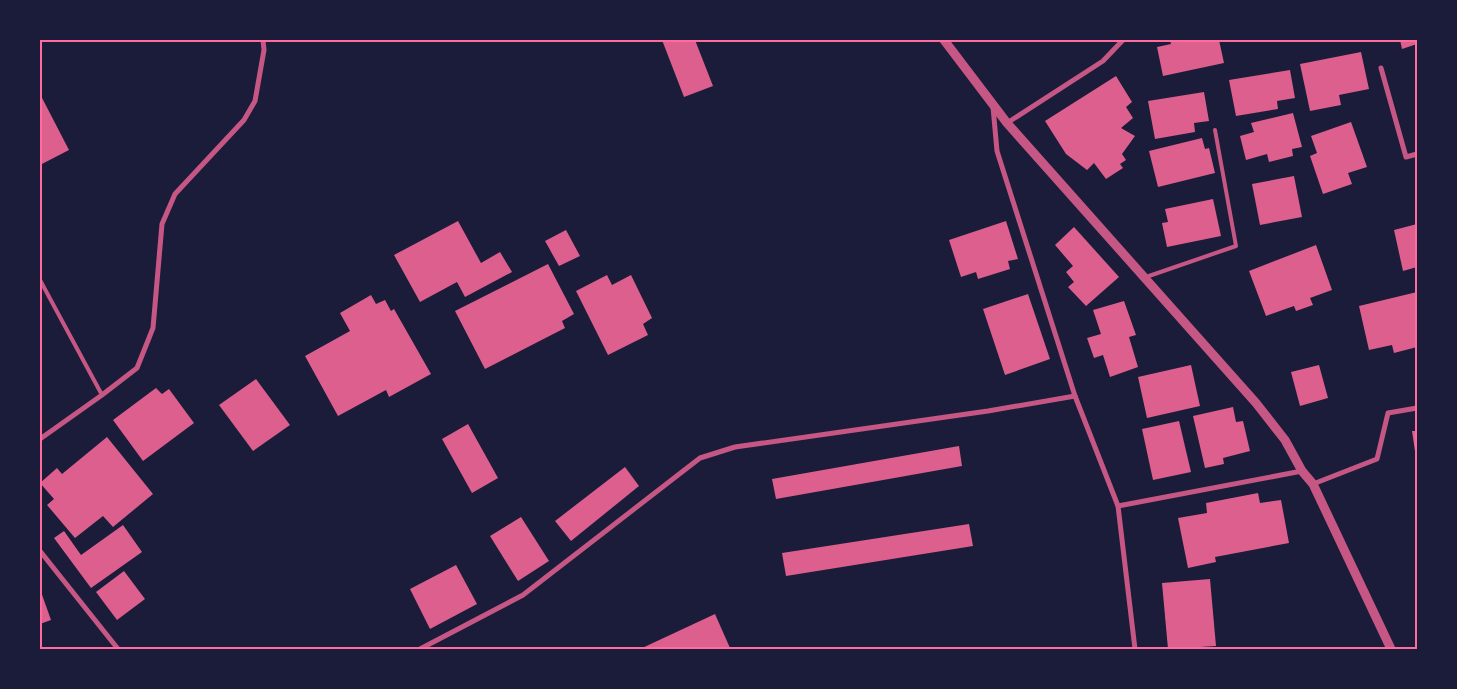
<svg xmlns="http://www.w3.org/2000/svg" width="1457" height="689" font-family="'Fira Sans',sans-serif">
<rect width="100%" height="100%" fill="#1b1b3a"/>
<g fill="#dd5f8e">
<polygon points="662,40 695,40 713,86 684,97"/>
<polygon points="1170,40 1219,40 1224,63 1163,76 1157,47 1171,44"/>
<polygon points="1400,40 1417,40 1417,44 1402,49"/>
<polygon points="1361,52 1369,89 1339,95 1341,105 1310,111 1300,64"/>
<polygon points="1290,70 1295,98 1277,101 1278,109 1236,116 1229,80"/>
<polygon points="1116,76 1132,102 1126,107 1133,118 1121,128 1135,136 1122,154 1126,160 1120,164 1123,168 1106,179 1094,163 1087,170 1066,154 1045,121"/>
<polygon points="1204,92 1209,121 1194,123 1195,132 1155,139 1148,101"/>
<polygon points="40,94 69,150 40,165"/>
<polygon points="1293,113 1302,147 1292,149 1293,156 1269,162 1267,154 1246,160 1240,136 1254,132 1251,123"/>
<polygon points="1351,122 1367,167 1348,173 1352,184 1323,194 1310,156 1317,153 1311,136"/>
<polygon points="1202,138 1205,149 1209,148 1215,173 1158,187 1149,151"/>
<polygon points="1294,176 1302,217 1260,225 1252,184"/>
<polygon points="1213,199 1221,236 1167,247 1162,223 1168,222 1165,209"/>
<polygon points="458,221 481,263 500,252 512,272 465,297 457,282 420,302 394,255"/>
<polygon points="1006,221 1018,259 1008,261 1010,269 978,279 976,272 961,277 949,240"/>
<polygon points="1417,224 1417,267 1403,271 1394,230"/>
<polygon points="1074,227 1119,277 1086,306 1068,287 1074,282 1066,272 1073,266 1055,245"/>
<polygon points="566,230 580,256 559,266 545,241"/>
<polygon points="1316,245 1332,290 1310,298 1313,305 1296,311 1294,306 1266,316 1249,271"/>
<polygon points="548,264 574,314 562,321 565,328 485,369 455,311"/>
<polygon points="607,275 612,285 631,275 652,318 643,324 648,335 608,355 576,291"/>
<polygon points="1417,292 1417,347 1394,353 1392,345 1369,350 1359,306"/>
<polygon points="1028,294 1050,359 1005,375 983,309"/>
<polygon points="371,295 376,304 385,300 391,311 394,309 431,374 389,397 386,390 338,416 305,356 350,331 340,313"/>
<polygon points="1124,301 1136,335 1129,337 1138,367 1110,377 1103,355 1094,358 1087,338 1101,334 1093,310"/>
<polygon points="1191,365 1200,406 1147,418 1138,377"/>
<polygon points="1319,365 1328,398 1300,406 1291,372"/>
<polygon points="256,379 290,425 253,451 219,405"/>
<polygon points="156,388 162,394 169,389 194,423 143,461 113,420"/>
<polygon points="1233,407 1236,422 1243,421 1250,451 1223,458 1224,464 1205,468 1193,416"/>
<polygon points="1179,421 1191,472 1153,480 1142,429"/>
<polygon points="468,424 498,478 472,493 442,439"/>
<polygon points="1412,431 1417,431 1417,458 1416,458"/>
<polygon points="107,437 153,494 113,527 103,516 75,538 47,505 54,499 40,483 57,468 62,474"/>
<polygon points="959,446 962,466 776,499 772,479"/>
<polygon points="625,467 639,486 571,541 555,521"/>
<polygon points="1258,493 1260,503 1281,500 1289,543 1215,557 1216,562 1188,568 1178,518 1207,513 1206,503"/>
<polygon points="521,517 549,561 518,581 490,536"/>
<polygon points="969,524 973,546 786,576 782,553"/>
<polygon points="123,525 142,552 91,588 54,538 64,531 81,555"/>
<polygon points="456,565 477,604 430,629 410,589"/>
<polygon points="124,571 145,599 117,620 96,592"/>
<polygon points="1210,579 1216,646 1168,649 1162,583"/>
<polygon points="40,589 51,620 40,624"/>
<polygon points="715,614 730,648 728,649 640,649"/>
</g>
<g fill="none" stroke-linecap="round" stroke-linejoin="round">
<g stroke="#c65784" stroke-width="4">
<polyline points="1146,277 1236,246 1215,130"/>
<polyline points="40,280 102,395"/>
</g>
<g stroke="#c65784" stroke-width="5">
<polyline points="1381,68 1406,157 1417,154"/>
<polyline points="993,107 997,151 1075,396 1118,506 1135,649"/>
<polyline points="1007,123 1103,61 1123,40"/>
<polyline points="40,439 102,395 137,368 153,328 162,224 175,194 244,120 255,101 264,50 263,40"/>
<polyline points="1313,484 1377,459 1388,413 1417,408"/>
<polyline points="1118,506 1302,471"/>
<polyline points="40,551 118,649"/>
<polyline points="420,649 523,595 700,458 735,447 988,411 1075,396"/>
</g>
<polyline stroke="#c65784" stroke-width="9" points="944,40 1007,123 1256,403 1285,440 1302,471 1313,484 1391,649"/>
</g>
<rect width="1457" height="689" fill="none" stroke="#1b1b3a" stroke-width="82"/>
<rect x="41" y="41" width="1375" height="607" fill="none" stroke="#ff6b9d" stroke-width="2"/>
</svg>
